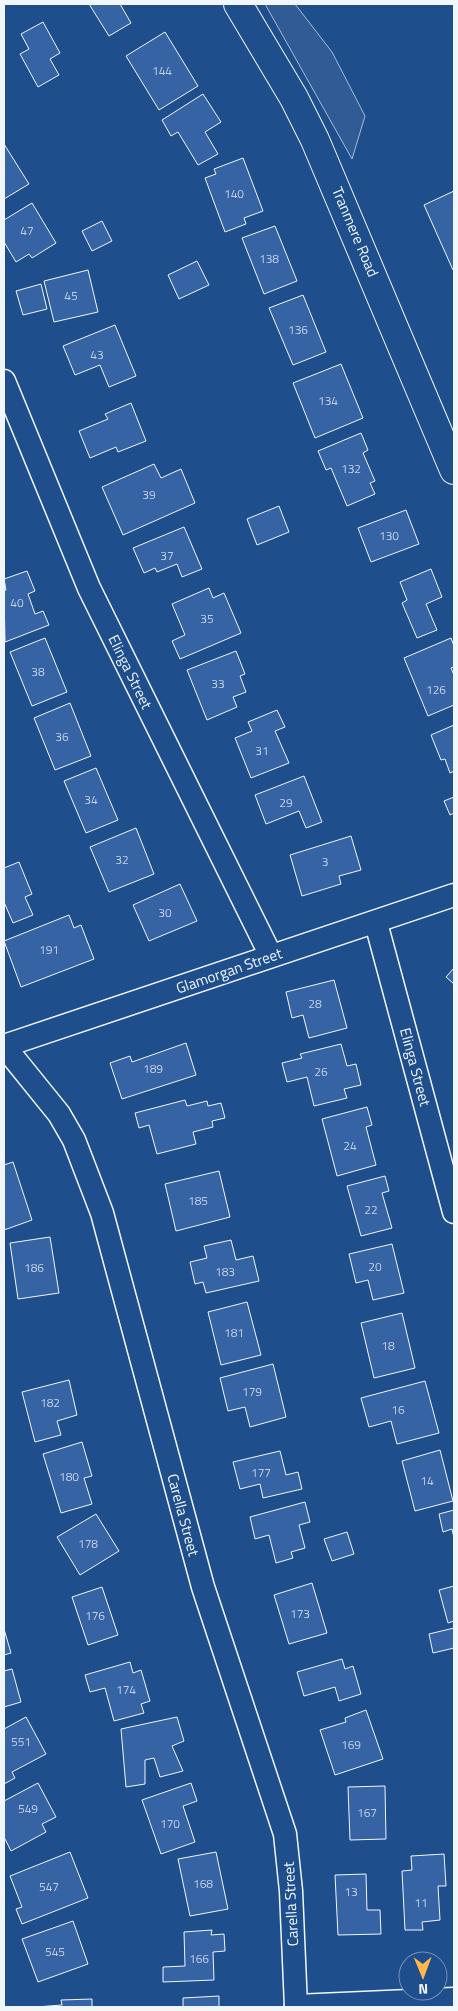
<svg xmlns="http://www.w3.org/2000/svg" width="458" height="2011" font-family="'Titillium Web',sans-serif">
<rect width="100%" height="100%" fill="#1f4e8c"/>
<polygon fill="#305b95" stroke="#a8bbd7" points="265,4 295,4 332,52 365,116 352,159"/>
<g fill="#3563a3" stroke="#f2f6ff">
<polygon points="89,4 120,4 131,23 109,36"/>
<polygon points="43,22 60,53 50,59 59,75 38,87 20,54 29,49 21,34"/>
<polygon points="165,32 198,86 159,110 126,56"/>
<polygon points="203,94 221,122 205,132 218,154 198,165 178,132 171,136 162,120"/>
<polygon points="4,144 29,184 4,199"/>
<polygon points="243,158 263,211 244,218 246,224 225,232 205,178 216,174 214,169"/>
<polygon points="454,191 454,270 453,270 424,205"/>
<polygon points="32,203 56,243 32,258 29,254 16,262 4,242 4,220"/>
<polygon points="102,221 112,241 92,251 82,231"/>
<polygon points="275,226 297,281 264,294 242,238"/>
<polygon points="197,261 209,285 179,299 168,275"/>
<polygon points="88,270 98,312 54,322 44,281"/>
<polygon points="41,284 47,309 23,315 16,291"/>
<polygon points="303,295 326,352 293,365 269,308"/>
<polygon points="115,325 136,376 109,387 100,365 75,375 63,346"/>
<polygon points="341,364 363,418 315,438 293,383"/>
<polygon points="131,403 146,441 118,452 116,447 90,458 79,431 108,419 105,414"/>
<polygon points="361,433 368,450 363,453 375,481 370,483 375,494 347,506 331,468 326,470 318,451"/>
<polygon points="154,464 161,478 181,469 195,503 123,535 102,487"/>
<polygon points="279,506 289,532 257,545 247,519"/>
<polygon points="406,510 419,544 371,562 358,528"/>
<polygon points="184,527 202,569 182,577 177,564 157,572 155,568 144,573 133,548"/>
<polygon points="431,569 442,597 426,604 437,630 417,638 402,603 407,600 400,582"/>
<polygon points="27,571 35,591 28,594 35,614 43,611 49,625 5,642 4,591 6,590 4,579"/>
<polygon points="209,588 213,598 224,593 241,633 180,659 172,641 185,635 172,604"/>
<polygon points="45,638 67,692 32,706 10,652"/>
<polygon points="451,638 454,646 454,667 451,668 454,675 454,705 428,716 404,658"/>
<polygon points="236,651 245,674 240,676 246,692 233,697 237,707 207,720 187,670"/>
<polygon points="70,703 91,756 55,770 34,718"/>
<polygon points="277,710 285,727 275,731 289,763 251,778 235,738 252,731 248,722"/>
<polygon points="454,725 454,771 450,773 445,759 441,760 431,735"/>
<polygon points="96,768 118,820 86,833 64,781"/>
<polygon points="304,776 322,822 306,828 299,811 266,824 255,795"/>
<polygon points="454,797 454,813 450,815 444,801"/>
<polygon points="136,828 154,874 109,892 90,847"/>
<polygon points="351,836 361,870 339,876 341,884 302,896 290,855"/>
<polygon points="19,862 32,894 25,897 33,915 13,923 4,902 4,868"/>
<polygon points="180,884 197,921 149,941 133,905"/>
<polygon points="69,915 74,928 81,925 94,959 21,987 4,941"/>
<polygon points="454,968 454,984 446,977"/>
<polygon points="334,980 347,1028 309,1038 303,1015 292,1018 286,992"/>
<polygon points="186,1043 196,1075 122,1099 110,1063 130,1056 132,1062"/>
<polygon points="341,1044 347,1066 356,1064 361,1085 344,1089 347,1098 314,1106 307,1077 287,1082 282,1063 302,1058 300,1054"/>
<polygon points="185,1100 187,1106 207,1101 208,1106 221,1103 225,1118 212,1121 213,1127 193,1132 196,1144 157,1154 149,1125 139,1128 135,1113"/>
<polygon points="367,1107 372,1125 366,1127 376,1165 337,1176 322,1119"/>
<polygon points="13,1162 32,1220 4,1230 4,1165"/>
<polygon points="219,1171 230,1217 176,1231 165,1184"/>
<polygon points="385,1176 389,1191 382,1193 392,1228 361,1236 347,1186"/>
<polygon points="50,1237 59,1293 18,1299 10,1243"/>
<polygon points="231,1240 236,1260 253,1256 259,1281 206,1293 203,1282 195,1284 190,1262 207,1258 204,1246"/>
<polygon points="392,1244 404,1293 373,1300 368,1280 356,1283 349,1254"/>
<polygon points="247,1302 261,1355 221,1365 208,1312"/>
<polygon points="402,1313 415,1368 374,1378 361,1323"/>
<polygon points="273,1364 286,1417 250,1427 245,1407 228,1411 220,1378"/>
<polygon points="69,1380 77,1415 57,1421 61,1435 35,1442 22,1392"/>
<polygon points="425,1381 439,1433 397,1444 391,1421 369,1427 361,1398"/>
<polygon points="82,1442 92,1476 84,1478 92,1504 61,1513 43,1454"/>
<polygon points="440,1450 453,1501 415,1511 402,1461"/>
<polygon points="280,1451 286,1475 298,1472 302,1489 263,1498 260,1484 240,1489 233,1462"/>
<polygon points="305,1502 310,1522 299,1525 305,1548 291,1552 293,1558 276,1563 269,1535 255,1539 250,1517"/>
<polygon points="454,1510 454,1538 452,1529 443,1532 439,1514"/>
<polygon points="96,1514 119,1551 80,1575 57,1537"/>
<polygon points="347,1532 354,1554 332,1561 324,1539"/>
<polygon points="312,1583 327,1633 289,1644 274,1595"/>
<polygon points="454,1586 454,1621 448,1623 439,1590"/>
<polygon points="102,1587 118,1635 88,1645 72,1597"/>
<polygon points="454,1628 454,1648 433,1653 429,1634"/>
<polygon points="4,1629 11,1653 4,1655"/>
<polygon points="342,1659 345,1669 353,1666 361,1694 339,1701 335,1687 304,1696 297,1672"/>
<polygon points="130,1662 133,1673 141,1670 150,1701 141,1704 144,1713 114,1721 105,1688 90,1692 85,1675"/>
<polygon points="12,1669 21,1702 4,1707 4,1671"/>
<polygon points="366,1710 383,1759 335,1775 320,1730 346,1722 345,1718"/>
<polygon points="26,1717 46,1754 12,1772 15,1778 4,1784 4,1729"/>
<polygon points="177,1717 184,1741 172,1746 183,1771 160,1777 154,1758 145,1760 145,1784 126,1787 121,1729"/>
<polygon points="38,1783 56,1817 42,1824 46,1832 11,1851 4,1837 4,1801"/>
<polygon points="191,1783 197,1801 183,1806 195,1842 161,1854 142,1800"/>
<polygon points="385,1786 386,1839 350,1840 348,1787"/>
<polygon points="70,1852 88,1898 22,1924 16,1909 22,1907 10,1876"/>
<polygon points="216,1852 228,1909 190,1916 178,1859"/>
<polygon points="444,1854 446,1886 438,1886 440,1920 422,1922 423,1930 405,1930 402,1871 412,1870 411,1856"/>
<polygon points="366,1874 367,1910 380,1910 381,1934 338,1935 335,1875"/>
<polygon points="73,1921 88,1964 38,1982 22,1939"/>
<polygon points="212,1930 211,1935 224,1934 225,1951 213,1952 214,1980 163,1982 163,1967 185,1966 184,1932"/>
<polygon points="219,1996 219,2007 183,2007 183,1998"/>
<polygon points="92,1999 92,2007 36,2007 62,2005 61,2000"/>
</g>
<g fill="none" stroke-linecap="round" stroke-linejoin="round">
<g stroke="#f2f6ff" stroke-width="25">
<g id="minor">
<polyline points="4,381 89,588 271,956"/>
<polyline points="376,923 454,1212"/>
<polyline points="4,1046 59,1114 74,1140 102,1213 203,1587 285,1834 291,1891 296,2007"/>
<polyline points="4,1046 454,895"/>
<polyline points="296,2006 454,1999"/>
</g>
</g>
<g stroke="#f2f6ff" stroke-width="30">
<polyline id="tertiary" points="238,4 294,98 315,140 454,470"/>
</g>
<use href="#minor" stroke="#1f4e8c" stroke-width="22"/>
<use href="#tertiary" stroke="#1f4e8c" stroke-width="28"/>
</g>
<g text-anchor="middle" stroke-width="4" stroke-linejoin="round" paint-order="stroke">
<g font-size="12" fill="#c3d1e8">
<text x="162" y="75">144</text>
<text x="234" y="198">140</text>
<text x="27" y="235">47</text>
<text x="269" y="263">138</text>
<text x="71" y="300">45</text>
<text x="298" y="334">136</text>
<text x="97" y="359">43</text>
<text x="328" y="405">134</text>
<text x="351" y="473">132</text>
<text x="149" y="499">39</text>
<text x="389" y="540">130</text>
<text x="167" y="560">37</text>
<text x="17" y="607">40</text>
<text x="207" y="623">35</text>
<text x="38" y="676">38</text>
<text x="218" y="688">33</text>
<text x="436" y="694">126</text>
<text x="62" y="741">36</text>
<text x="262" y="755">31</text>
<text x="91" y="804">34</text>
<text x="286" y="807">29</text>
<text x="122" y="864">32</text>
<text x="325" y="866">3</text>
<text x="165" y="917">30</text>
<text x="49" y="954">191</text>
<text x="315" y="1008">28</text>
<text x="153" y="1073">189</text>
<text x="321" y="1076">26</text>
<text x="350" y="1150">24</text>
<text x="198" y="1205">185</text>
<text x="371" y="1214">22</text>
<text x="375" y="1271">20</text>
<text x="34" y="1272">186</text>
<text x="225" y="1276">183</text>
<text x="234" y="1337">181</text>
<text x="388" y="1350">18</text>
<text x="252" y="1396">179</text>
<text x="50" y="1407">182</text>
<text x="398" y="1414">16</text>
<text x="261" y="1477">177</text>
<text x="69" y="1481">180</text>
<text x="427" y="1485">14</text>
<text x="88" y="1548">178</text>
<text x="300" y="1618">173</text>
<text x="95" y="1620">176</text>
<text x="126" y="1694">174</text>
<text x="21" y="1746">551</text>
<text x="351" y="1749">169</text>
<text x="28" y="1813">549</text>
<text x="367" y="1817">167</text>
<text x="170" y="1828">170</text>
<text x="203" y="1888">168</text>
<text x="49" y="1891">547</text>
<text x="351" y="1896">13</text>
<text x="421" y="1907">11</text>
<text x="55" y="1956">545</text>
<text x="199" y="1963">166</text>
</g>
<g font-size="15" fill="#f2f6ff" stroke="#1f4e8c">
<text transform="translate(355 232) rotate(67)" y="5">Tranmere Road</text>
<text transform="translate(130 672) rotate(64)" y="5">Elinga Street</text>
<text transform="translate(229 971) rotate(-19)" y="5">Glamorgan Street</text>
<text transform="translate(415 1067) rotate(75)" y="5">Elinga Street</text>
<text transform="translate(183 1515) rotate(75)" y="5">Carella Street</text>
<text transform="translate(291 1904) rotate(-93)" y="5">Carella Street</text>
</g>
</g>
<rect width="458" height="2011" fill="none" stroke="#f2f6ff" stroke-width="10"/>
<g transform="translate(423 1976) rotate(179)"><circle r="24" fill="#1f4e8c" stroke="#7391ba"/>
<path d="M0-4L9 19L0 12L-9 19Z" fill="#ffb74d"/>
<text y="-8" font-size="14" font-weight="bold" text-anchor="middle" fill="#f2f6ff">N</text>
</g>
</svg>
